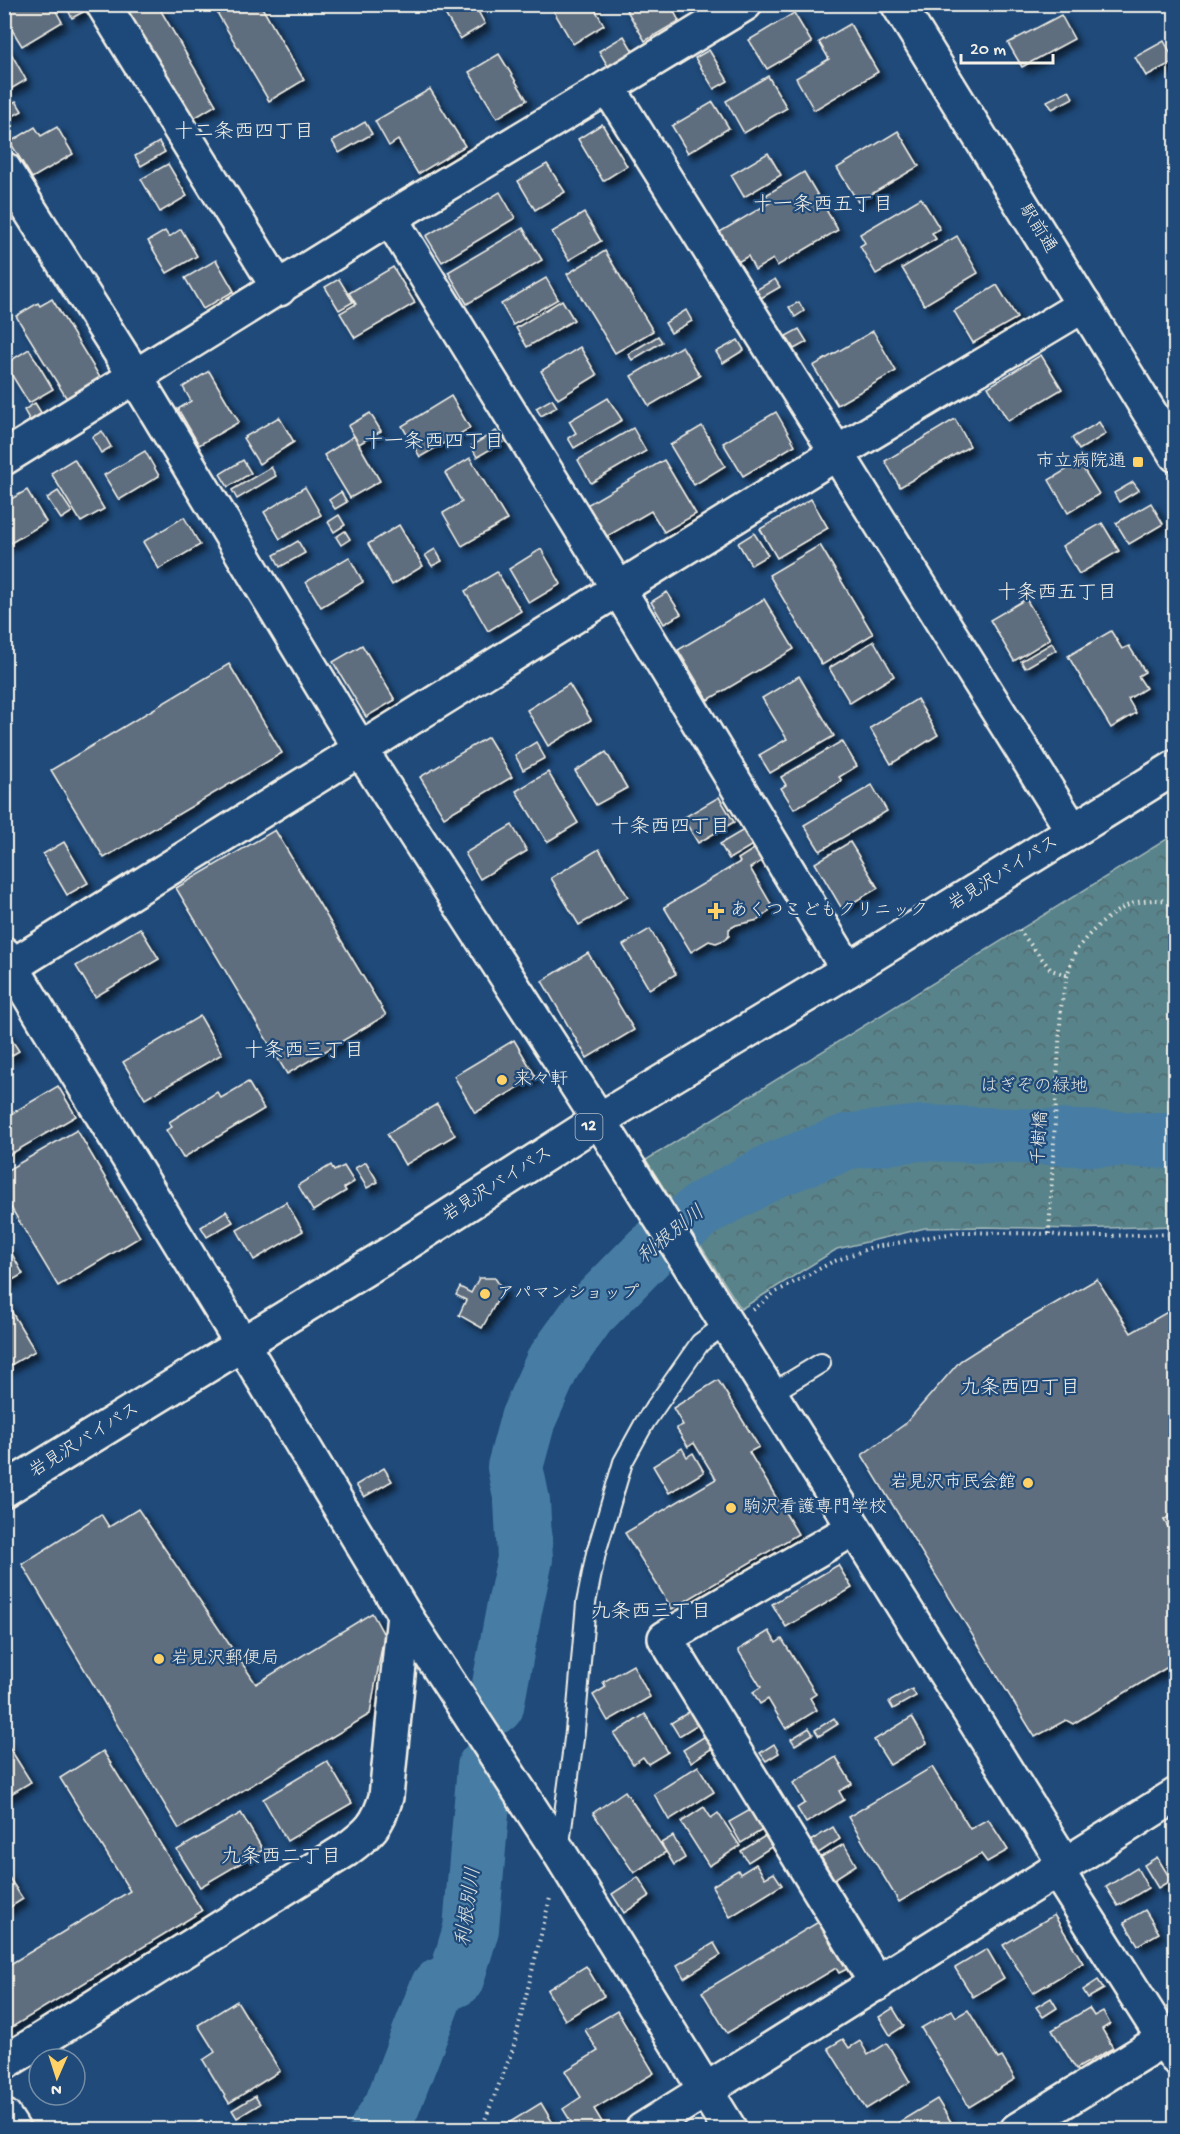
<svg xmlns="http://www.w3.org/2000/svg" width="1180" height="2134" font-family="'Gochi Hand','Klee One',sans-serif">
<defs>
<pattern id="forest-crowns" width="20" height="18" patternUnits="userSpaceOnUse" patternTransform="scale(1.5)"><rect width="20" height="18" fill="#58838a"/><path d="M2 6a3 3 0 1 1 6 0M12 15a3 3 0 1 1 6 0" fill="none" stroke="#526b6f"/></pattern>
<filter id="shadow"><feDropShadow dx="5.5" dy="5.5" stdDeviation="3" flood-color="#0009"/></filter>
</defs>
<rect width="100%" height="100%" fill="#1f4a7a"/>
<filter id="ink" filterUnits="userSpaceOnUse"><feTurbulence type="fractalNoise" baseFrequency=".0167" numOctaves="2"/><feDisplacementMap in="SourceGraphic" scale="12" xChannelSelector="R" yChannelSelector="G"/><feConvolveMatrix kernelMatrix="1 2 1 2 8 2 1 2 1" color-interpolation-filters="sRGB"/></filter>
<g filter="url(#ink)">
<path fill="url(#forest-crowns)" stroke="#a6bab9" stroke-width="1.5" d="M1175,834V1226L1073,1229L984,1227L925,1228L837,1249L741,1309L646,1160Z"/>
<g fill="none" stroke-linecap="round" stroke-linejoin="round">
<g stroke="#477da4" stroke-width="56">
<path d="M496,1706L514,1610L525,1559L522,1501L515,1467L528,1419L553,1363L589,1313L651,1250L706,1207L772,1171L850,1141L921,1133L1176,1141"/>
<path d="M377,2130L392,2106L438,1987L456,1979L471,1929L485,1767"/>
</g>
</g>
<g fill="#5f6e7f" stroke="#f4f1e8" stroke-width="1.5" filter="url(#shadow)">
<path d="M4,4H52L62,22L22,46L4,17Z"/>
<path d="M65,4H81L85,11L72,18Z"/>
<path d="M122,4H157L216,105L191,120Z"/>
<path d="M212,4H260L304,80L269,101Z"/>
<path d="M439,4H474L485,24L460,39Z"/>
<path d="M592,4L604,25L573,44L550,5Z"/>
<path d="M623,4H670L679,21L645,41Z"/>
<path d="M794,13L812,43L767,69L749,40Z"/>
<path d="M1061,15L1074,39L1022,67L1008,43Z"/>
<path d="M850,24L878,72L814,110L796,78L829,59L819,42Z"/>
<path d="M624,36L634,53L609,68L599,51Z"/>
<path d="M1164,41L1175,61L1146,76L1135,57Z"/>
<path d="M7,46L26,80L4,93V47Z"/>
<path d="M709,50L728,81L714,89L695,58Z"/>
<path d="M499,54L527,100L497,118L469,72Z"/>
<path d="M768,76L787,108L744,133L726,101Z"/>
<path d="M430,89L465,146L418,174L398,140L389,146L375,121Z"/>
<path d="M1069,90L1073,98L1052,109L1047,101Z"/>
<path d="M16,101L22,111L4,121V108Z"/>
<path d="M713,102L729,128L688,153L672,126Z"/>
<path d="M365,122L372,134L339,153L332,141Z"/>
<path d="M602,124L627,166L603,181L578,139Z"/>
<path d="M35,127L41,136L57,127L73,154L32,178L10,142Z"/>
<path d="M898,131L919,166L858,202L837,168Z"/>
<path d="M159,142L165,152L141,166L135,156Z"/>
<path d="M768,153L781,175L744,197L731,175Z"/>
<path d="M168,164L187,196L160,212L141,179Z"/>
<path d="M547,164L565,192L535,210L518,181Z"/>
<path d="M804,172L838,230L777,266L773,259L755,270L748,256L736,263L718,233L771,202L766,195Z"/>
<path d="M500,192L515,218L442,262L426,236Z"/>
<path d="M921,198L940,229L932,233L936,239L876,274L860,246L865,243L860,234Z"/>
<path d="M584,213L601,241L569,260L552,232Z"/>
<path d="M523,228L542,260L467,304L448,272Z"/>
<path d="M181,229L197,256L167,273L148,241L165,231L169,237Z"/>
<path d="M957,236L978,273L924,305L902,268Z"/>
<path d="M605,251L653,331L615,353L567,274Z"/>
<path d="M216,260L234,291L203,309L185,278Z"/>
<path d="M393,267L415,303L355,338L340,313L356,304L349,293Z"/>
<path d="M546,278L558,299L513,325L501,304Z"/>
<path d="M339,279L353,302L339,310L325,287Z"/>
<path d="M775,279L780,287L761,298L756,290Z"/>
<path d="M997,285L1017,318L973,343L954,311Z"/>
<path d="M52,299L101,379L67,399L16,316L38,303L40,306Z"/>
<path d="M562,300L574,320L527,347L516,328Z"/>
<path d="M799,302L804,311L795,317L789,307Z"/>
<path d="M686,310L692,321L671,333L665,323Z"/>
<path d="M799,329L807,342L794,349L786,336Z"/>
<path d="M873,331L896,371L837,405L813,366Z"/>
<path d="M658,336L662,342L632,360L628,354Z"/>
<path d="M738,340L744,350L723,363L716,352Z"/>
<path d="M682,346L700,376L649,406L631,376Z"/>
<path d="M580,347L597,375L558,399L541,371Z"/>
<path d="M29,349L53,389L29,403L5,364Z"/>
<path d="M1041,355L1062,389L1008,421L988,387Z"/>
<path d="M209,371L239,422L199,445L178,409L191,401L183,387Z"/>
<path d="M451,396L470,428L420,457L402,426Z"/>
<path d="M608,398L622,420L574,448L568,438L576,433L569,421Z"/>
<path d="M552,399L557,407L541,416L536,408Z"/>
<path d="M35,403L45,419L33,426L24,410Z"/>
<path d="M776,412L795,445L743,476L723,443Z"/>
<path d="M370,413L381,431L359,444L348,426Z"/>
<path d="M279,417L294,442L259,464L243,438Z"/>
<path d="M955,419L970,446L900,487L885,461Z"/>
<path d="M1099,422L1106,434L1079,450L1072,438Z"/>
<path d="M702,426L725,466L694,485L670,445Z"/>
<path d="M633,428L646,451L591,483L578,460Z"/>
<path d="M102,431L111,447L101,453L92,437Z"/>
<path d="M496,431L503,442L477,457L471,446Z"/>
<path d="M354,436L380,481L350,498L324,455Z"/>
<path d="M145,451L159,476L119,500L104,475Z"/>
<path d="M470,458L507,520L462,546L443,513L462,502L445,473Z"/>
<path d="M74,459L104,509L81,522L51,473Z"/>
<path d="M243,460L251,473L228,487L220,474Z"/>
<path d="M664,460L696,514L664,532L651,511L604,538L585,506Z"/>
<path d="M1079,462L1099,494L1068,513L1049,480Z"/>
<path d="M271,467L276,476L237,499L232,490Z"/>
<path d="M1133,482L1139,490L1119,502L1114,493Z"/>
<path d="M305,487L321,515L280,539L264,512Z"/>
<path d="M27,490L46,522L4,547V503Z"/>
<path d="M58,491L72,512L61,519L47,498Z"/>
<path d="M341,492L347,502L335,509L329,500Z"/>
<path d="M811,499L828,528L777,558L760,529Z"/>
<path d="M1151,503L1163,524L1129,544L1116,523Z"/>
<path d="M339,515L345,525L334,532L328,522Z"/>
<path d="M184,517L200,545L159,569L143,542Z"/>
<path d="M1102,523L1119,551L1079,574L1062,546Z"/>
<path d="M399,525L423,566L392,585L368,544Z"/>
<path d="M345,531L350,539L341,545L336,537Z"/>
<path d="M754,533L768,555L751,565L738,543Z"/>
<path d="M298,541L305,553L280,567L274,555Z"/>
<path d="M820,545L873,634L822,665L769,575Z"/>
<path d="M435,549L442,561L432,566L425,555Z"/>
<path d="M541,549L561,584L529,603L509,569Z"/>
<path d="M349,557L363,582L321,607L306,582Z"/>
<path d="M497,572L521,611L488,631L465,591Z"/>
<path d="M667,592L681,614L664,624L651,602Z"/>
<path d="M764,599L794,649L708,700L678,650Z"/>
<path d="M1026,599L1050,639L1014,661L990,620Z"/>
<path d="M1111,631L1122,649L1129,646L1145,672L1138,676L1146,688L1128,699L1136,713L1111,728L1068,656Z"/>
<path d="M874,641L894,676L850,703L829,668Z"/>
<path d="M1052,643L1056,650L1025,668L1021,661Z"/>
<path d="M362,645L395,700L366,717L333,662Z"/>
<path d="M229,664L282,753L104,858L51,770Z"/>
<path d="M799,676L834,736L770,773L759,755L787,739L762,698Z"/>
<path d="M569,684L591,720L548,746L527,710Z"/>
<path d="M917,699L938,735L891,764L870,728Z"/>
<path d="M488,737L512,777L444,817L420,777Z"/>
<path d="M842,741L857,766L839,777L842,781L794,809L781,788L786,785L781,777Z"/>
<path d="M536,742L545,758L523,770L515,755Z"/>
<path d="M606,752L627,788L596,805L575,771Z"/>
<path d="M548,772L578,823L547,842L516,791Z"/>
<path d="M872,785L887,811L820,851L804,825Z"/>
<path d="M719,797L734,822L698,843L683,818Z"/>
<path d="M512,825L527,851L480,879L465,853Z"/>
<path d="M747,828L756,843L729,859L720,844Z"/>
<path d="M275,830L386,1015L287,1074L176,888Z"/>
<path d="M64,842L88,883L67,895L43,854Z"/>
<path d="M850,842L878,888L842,909L815,863Z"/>
<path d="M760,845L768,857L750,868L771,904L769,911L758,920L736,925L729,929V936L724,940L716,943L709,941L691,952L664,907L740,862L738,859Z"/>
<path d="M599,849L628,897L579,925L551,878Z"/>
<path d="M140,928L159,959L95,997L76,966Z"/>
<path d="M650,929L676,974L649,989L623,945Z"/>
<path d="M588,953L634,1030L587,1058L542,981Z"/>
<path d="M200,1016L222,1054L145,1099L123,1062Z"/>
<path d="M4,1028L19,1051L4,1060Z"/>
<path d="M514,1040L536,1077L475,1113L454,1076Z"/>
<path d="M248,1082L264,1109L183,1158L166,1130L172,1127L169,1122L217,1092L221,1098Z"/>
<path d="M58,1086L76,1116L4,1158V1118Z"/>
<path d="M437,1104L455,1135L405,1165L387,1134Z"/>
<path d="M77,1130L140,1237L58,1286L4,1196V1172Z"/>
<path d="M366,1162L378,1182L367,1188L355,1168Z"/>
<path d="M331,1165L334,1171L344,1166L354,1182L344,1188L346,1191L313,1211L298,1185Z"/>
<path d="M286,1202L303,1231L254,1260L237,1230Z"/>
<path d="M226,1211L233,1222L207,1237L201,1227Z"/>
<path d="M7,1245L23,1274L4,1285V1246Z"/>
<path d="M479,1278H495L503,1290L482,1328L459,1315L466,1300L456,1295L460,1287L471,1293Z"/>
<path d="M1097,1279L1131,1333L1176,1307V1512L1164,1520L1176,1540V1662L1073,1724L1066,1720L1035,1737L862,1455L905,1424L960,1361L1004,1333Z"/>
<path d="M4,1299L35,1351L4,1369Z"/>
<path d="M718,1380L759,1447L749,1452L798,1534L672,1609L625,1533L716,1479L694,1443L688,1447L676,1428L683,1425L673,1408Z"/>
<path d="M682,1448L687,1457L693,1453L704,1472L669,1493L653,1466Z"/>
<path d="M384,1468L392,1481L364,1497L356,1485Z"/>
<path d="M138,1509L256,1684L372,1613L384,1635L370,1714L179,1829L22,1564L101,1514L109,1527Z"/>
<path d="M1176,1512V1540L1164,1520Z"/>
<path d="M838,1565L852,1588L786,1627L772,1604Z"/>
<path d="M769,1631L776,1643L782,1639L816,1694L810,1698L817,1710L786,1729L768,1699L760,1704L753,1692L761,1687L738,1650Z"/>
<path d="M633,1665L650,1697L608,1721L593,1695L606,1687L603,1682Z"/>
<path d="M912,1689L916,1696L893,1709L889,1702Z"/>
<path d="M692,1710L700,1723L679,1736L671,1723Z"/>
<path d="M645,1714L668,1752L648,1764L643,1757L633,1764L614,1734Z"/>
<path d="M912,1717L927,1743L890,1765L874,1740Z"/>
<path d="M834,1718L838,1724L819,1736L815,1730Z"/>
<path d="M809,1728L813,1734L795,1745L791,1739Z"/>
<path d="M710,1733L717,1745L691,1762L683,1750Z"/>
<path d="M4,1739L31,1782L4,1798Z"/>
<path d="M774,1744L779,1753L766,1761L760,1753Z"/>
<path d="M103,1751L202,1911L4,2032V1968L130,1891L60,1778Z"/>
<path d="M836,1757L852,1784L839,1791L844,1800L806,1823L797,1808L805,1803L793,1783Z"/>
<path d="M327,1761L352,1803L287,1841L263,1799Z"/>
<path d="M698,1766L714,1792L669,1820L654,1794Z"/>
<path d="M932,1767L970,1829L988,1819L1008,1850L987,1862L981,1854L899,1902L848,1817Z"/>
<path d="M625,1791L666,1852L634,1873L593,1813Z"/>
<path d="M704,1807L711,1818L718,1813L740,1846L709,1866L681,1822Z"/>
<path d="M752,1809L764,1829L741,1843L729,1822Z"/>
<path d="M241,1813L263,1850L200,1887L177,1850Z"/>
<path d="M833,1827L840,1839L817,1854L810,1841Z"/>
<path d="M770,1833L776,1844L748,1862L741,1851Z"/>
<path d="M673,1836L685,1858L674,1865L661,1843Z"/>
<path d="M844,1844L856,1865L834,1879L821,1857Z"/>
<path d="M1157,1857L1171,1880L1158,1888L1144,1865Z"/>
<path d="M756,1864L765,1878L774,1873L782,1885L730,1917L712,1886L738,1870L740,1874Z"/>
<path d="M1137,1868L1148,1888L1118,1906L1106,1887Z"/>
<path d="M4,1870L23,1899L4,1911Z"/>
<path d="M638,1877L650,1896L624,1913L612,1894Z"/>
<path d="M1145,1910L1159,1933L1138,1945L1124,1922Z"/>
<path d="M1054,1915L1083,1963L1033,1993L1003,1945Z"/>
<path d="M820,1921L849,1968L839,1973L836,1968L727,2033L702,1992Z"/>
<path d="M714,1943L721,1955L684,1978L677,1965Z"/>
<path d="M987,1949L1004,1978L973,1997L955,1968Z"/>
<path d="M586,1966L604,1996L565,2020L547,1990Z"/>
<path d="M1098,1980L1104,1989L1088,1998L1083,1990Z"/>
<path d="M1051,1998L1057,2008L1043,2017L1036,2007Z"/>
<path d="M237,2001L280,2071L229,2103L203,2060L215,2052L198,2025Z"/>
<path d="M893,2008L904,2026L890,2035L879,2017Z"/>
<path d="M1089,2008L1094,2016L1103,2011L1110,2024L1102,2029L1113,2048L1076,2069L1052,2030Z"/>
<path d="M952,2010L956,2017L968,2010L998,2059L1002,2057L1015,2079L969,2107L921,2028Z"/>
<path d="M617,2011L654,2073L594,2109L602,2122L590,2130H576L563,2109L581,2097L565,2071L598,2051L585,2030Z"/>
<path d="M843,2039L849,2048L860,2041L868,2055L887,2043L910,2082L866,2109L828,2048Z"/>
<path d="M255,2096L260,2104L237,2118L232,2110Z"/>
<path d="M937,2099L956,2130H886Z"/>
<path d="M541,2103L557,2130H497Z"/>
<path d="M202,2120L208,2130H187Z"/>
</g>
<g fill="none" stroke-linecap="round" stroke-linejoin="round">
<g stroke="#f4f1e8" stroke-width="22">
<g id="lane">
<path d="M770,1394L821,1363"/>
<path d="M559,1851L575,1731L586,1603L596,1553L623,1462L645,1422L700,1343L726,1324"/>
</g>
</g>
<g stroke="#f4f1e8" stroke-width="38">
<g id="street">
<path d="M103,4L279,289"/>
<path d="M745,4L608,87L1073,831"/>
<path d="M4,169L135,376L360,749L599,1120"/>
<path d="M390,218L619,590L848,970"/>
<path d="M4,458L390,218L608,87"/>
<path d="M4,954L242,1344"/>
<path d="M4,971L837,453L1084,305"/>
<path d="M853,1529L665,1638L877,1984"/>
<path d="M4,2063L346,1850C369,1833 378,1825 386,1797L404,1614"/>
<path d="M4,2116L13,2130"/>
<path d="M1017,2130L1164,2039"/>
</g>
</g>
<g stroke="#f4f1e8" stroke-width="38">
<g id="secondary">
<path d="M898,4L1176,455"/>
<path d="M599,1120L1064,1863"/>
<path d="M242,1344L404,1614L559,1852L730,2130"/>
<path d="M1056,1869L1176,2058"/>
<path d="M642,2130L1176,1795"/>
</g>
</g>
<g stroke="#f4f1e8" stroke-width="38">
<path id="highway" d="M4,1490L396,1250L599,1120L848,970L1176,767"/>
</g>
<g stroke="#f4f1e8" stroke-width="4" stroke-dasharray="1.5 4.5" stroke-linecap="butt">
<path d="M1019,930L1051,970L1067,975"/>
<path d="M1049,1234L1061,1007C1064,990 1067,973 1073,957C1081,938 1114,909 1134,903C1149,899 1161,900 1176,901"/>
<path d="M753,1310L774,1293L832,1262L870,1248L919,1239L960,1232L1049,1234L1070,1237L1176,1234"/>
<path d="M481,2130L513,2049L550,1898"/>
</g>
<use href="#lane" stroke="#1f4a7a" stroke-width="18"/>
<use href="#street" stroke="#1f4a7a" stroke-width="33"/>
<use href="#secondary" stroke="#1f4a7a" stroke-width="33"/>
<use href="#highway" stroke="#1f4a7a" stroke-width="33"/>
</g>
</g>
<g fill="#ffd166" stroke="#1f4a7a" stroke-width="2">
<rect x="1132" y="456" width="12" height="12" rx="3"/>
<path d="M713 902h6v6h6v6h-6v6h-6v-6h-6v-6h6z"/>
<circle cx="502" cy="1080" r="6"/>
<circle cx="485" cy="1294" r="6"/>
<circle cx="1028" cy="1483" r="6"/>
<circle cx="731" cy="1508" r="6"/>
<circle cx="159" cy="1659" r="6"/>
</g>
<g text-anchor="middle" dominant-baseline="central" stroke-width="4.5" stroke-linejoin="round" paint-order="stroke">
<rect fill="#1f4a7a" stroke="#b4bfc7" stroke-width="1.5" x="575.5" y="1114" width="27" height="26" rx="4.5"/>
<g font-size="16" font-weight="bold" fill="#f4f1e8">
<text x="589" y="1127">12</text>
</g>
<g font-size="18" fill="#f4f1e8" stroke="#1f4a7a">
<text transform="translate(1037 229) rotate(58)">駅前通</text>
<text transform="translate(1004 874) rotate(-32)">岩見沢バイパス</text>
<text transform="translate(1041 1138) rotate(-87)">千樹橋</text>
<text transform="translate(498 1185) rotate(-32)">岩見沢バイパス</text>
<text transform="translate(85 1441) rotate(-32)">岩見沢バイパス</text>
</g>
<g font-size="18" fill="#f4f1e8" stroke="#1f4a7a" text-anchor="start">
<text x="1126" y="462" text-anchor="end">市立病院通</text>
<text x="730" y="911">あくつこどもクリニック</text>
<text x="514" y="1080">来々軒</text>
<text x="497" y="1294">アパマンショップ</text>
<text x="1016" y="1483" text-anchor="end">岩見沢市民会館</text>
<text x="743" y="1508">駒沢看護専門学校</text>
<text x="171" y="1659">岩見沢郵便局</text>
</g>
<g font-size="18" fill="#dde0da" stroke="#1f4a7a">
<text x="1034" y="1087">はぎぞの緑地</text>
</g>
<g font-size="20" fill="#f4f1e8" stroke="#1f4a7a">
<text x="244" y="133">十二条西四丁目</text>
<text x="823" y="206">十一条西五丁目</text>
<text x="434" y="443">十一条西四丁目</text>
<text x="1057" y="594">十条西五丁目</text>
<text x="670" y="828">十条西四丁目</text>
<text x="304" y="1052">十条西三丁目</text>
<text x="1020" y="1389">九条西四丁目</text>
<text x="651" y="1613">九条西三丁目</text>
<text x="281" y="1858">九条西二丁目</text>
</g>
<g font-size="20" font-style="italic" fill="#dae0de" stroke="#1f4a7a">
<text transform="translate(672 1236) rotate(-39)">利根別川</text>
<text transform="translate(470 1907) rotate(-82)">利根別川</text>
</g>
</g>
<rect width="1180" height="2134" fill="none" stroke="#1f4a7a" stroke-width="24"/>
<rect x="12" y="12" width="1156" height="2110" fill="none" stroke="#f4f1e8" stroke-width="2" filter="url(#ink)"/>
<g transform="translate(57 2077) rotate(183)"><circle r="28" fill="#1f4a7a" stroke="#748da6" stroke-width="1.5"/>
<path d="M0-4.5L10 22L0 15L-10 22Z" fill="#ffd166"/>
<text y="-9" font-size="16" font-weight="bold" text-anchor="middle" fill="#f4f1e8">N</text>
</g>
<path d="M961 54v9h92v-9" fill="none" stroke="#f4f1e8" stroke-width="3"/>
<text x="970" y="54" font-size="18" fill="#f4f1e8" stroke="#1f4a7a" stroke-width="4.5" paint-order="stroke">20 m</text>
</svg>
